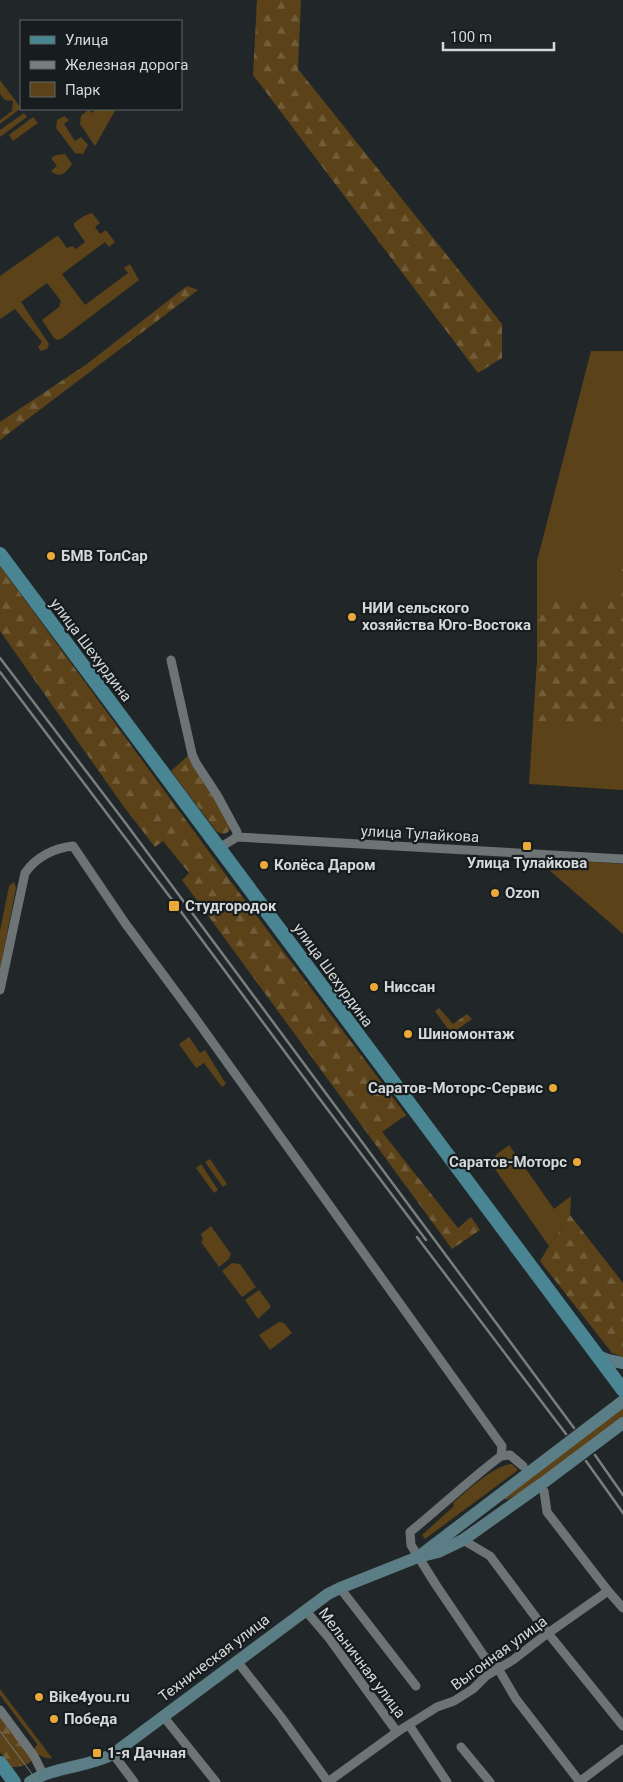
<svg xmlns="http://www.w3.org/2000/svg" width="623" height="1782" font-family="Roboto,sans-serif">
<defs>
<pattern id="forest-firs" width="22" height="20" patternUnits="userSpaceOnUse" patternTransform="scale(1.25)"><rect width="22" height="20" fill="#5b4219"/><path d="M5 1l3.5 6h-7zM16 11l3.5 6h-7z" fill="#725d3a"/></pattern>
</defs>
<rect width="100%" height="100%" fill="#212728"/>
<g fill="#5b4219">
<path d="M0,80L21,108L0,124V120L12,111L13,101L5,100L0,94Z"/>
<path d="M89,109L91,113L97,109H116L95,146L80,124L81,116Z"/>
<path d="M24,113L27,117L0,137V130Z"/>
<path d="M64,116L69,120L64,124L75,141L81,137L88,145L83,154L75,153L56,128L57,120Z"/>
<path d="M33,117L38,123L13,141L9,135Z"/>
<path d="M65,154L72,164C66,173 60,179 51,171L57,166L51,158L56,155Z"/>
<path d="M92,213L100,223L95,227L100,234L106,230L115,242L109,247L105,242L62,274L85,305L128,273L124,268L130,264L139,280L61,339L57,340L54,338L42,320L59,307L61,301L47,283L21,302L49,344L47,349L41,351L38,347L42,342L15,309L0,319V276L57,236L59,237L67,248L72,246L76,249L85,242L74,226V223L84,216Z"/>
<path d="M591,351H623V790L529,784L537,660V561Z"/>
<path d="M550,859L623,864V934L550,871Z"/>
<path d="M14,882L16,888L0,969V931L9,886Z"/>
<path d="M189,1037L200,1053L205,1050L226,1084L222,1087L204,1063L196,1068L179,1044Z"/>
<path d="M509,1145L554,1209L571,1196L570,1215L549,1246L490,1162L497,1154Z"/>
<path d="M210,1159L227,1184L223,1187L205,1162Z"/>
<path d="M201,1164L218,1190L214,1193L196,1168Z"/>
<path d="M211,1226L231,1254L229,1259L219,1267L201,1242L203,1240L201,1234Z"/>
<path d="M232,1263L240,1264L256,1287L242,1297L222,1271Z"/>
<path d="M259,1290L270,1305V1308L258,1319L245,1300Z"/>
<path d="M279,1322L284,1323L292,1333L270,1350L259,1335Z"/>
<path d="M623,1407V1417L524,1491L506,1500L504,1498Z"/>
<path d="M512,1464L518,1470L425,1539L422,1535L454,1506L453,1503C468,1490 493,1466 512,1464Z"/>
<path d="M0,1689L52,1758C44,1759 40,1756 34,1750L37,1744L0,1695Z"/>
</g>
<g fill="url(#forest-firs)">
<path d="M257,0H301L298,69L502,324V358L478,373L253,75Z"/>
<path d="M187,286L198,290L0,440V422L87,364Z"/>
<path d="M0,566L226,875L406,1115L382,1132L458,1228L471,1217L480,1230L452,1249L182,880L189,873L163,841L155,847L124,807L0,631Z"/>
<path d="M623,568V726L536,721L538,599H609Z"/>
<path d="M190,754L229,821L230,829C227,835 223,834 217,832L171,771Z"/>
<path d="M439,1008L453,1024L467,1014L472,1019L454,1032L448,1029L435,1011Z"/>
<path d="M570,1215L623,1283V1357L612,1353L540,1261L549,1246Z"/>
<path d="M0,1717L31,1757L32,1760C27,1766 18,1767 11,1767L0,1752Z"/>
</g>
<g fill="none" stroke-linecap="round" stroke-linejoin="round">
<g stroke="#6d7476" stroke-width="9">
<path d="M171,660L192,754L196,763L217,795L237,832V837"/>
<path d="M219,848L237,837L623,859"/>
<path d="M0,990L25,873C36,857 54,848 73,846L125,923L193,1015L502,1446L501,1456C469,1480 441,1507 410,1532L411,1545L436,1585L484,1656L496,1665L516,1699L580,1782"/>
<path d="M501,1456L510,1455L523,1466"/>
<path d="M544,1491L547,1512L608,1591L623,1608"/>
<path d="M463,1540L490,1556L543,1627L623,1726"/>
<path d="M340,1588L416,1686"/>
<path d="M305,1610L329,1638L397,1732"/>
<path d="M237,1661L281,1717L328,1782"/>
<path d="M0,1710L34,1756L43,1774"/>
<path d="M163,1716L216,1782"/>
<path d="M409,1725L447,1782"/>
<path d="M461,1747L490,1782"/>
<path d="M113,1754L134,1782"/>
<path d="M328,1782L397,1732L437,1707L454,1701L473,1689L486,1676L513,1660L544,1636L608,1591"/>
<path d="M579,1782L623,1749"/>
</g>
<g stroke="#5b7d85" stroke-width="12">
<path d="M596,1355L608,1360L623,1363"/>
<path d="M422,1554L623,1401"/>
<path d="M30,1782C55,1766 86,1768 113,1754L328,1594L340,1588L418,1557L438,1552L463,1540L543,1483L623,1423"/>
</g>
<g stroke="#4a8594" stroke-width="14">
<path d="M0,554L623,1390"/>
<path d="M0,1763L14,1782"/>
</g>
<path stroke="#797e7f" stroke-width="1" d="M0,1731L38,1782"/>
<g stroke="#797e7f" stroke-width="2.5">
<path d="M0,658L124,821L574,1428"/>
<path d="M0,672L176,905L319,1098L426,1240"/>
<path d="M417,1237L566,1434"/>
<path d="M595,1455L623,1495"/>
<path d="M586,1461L623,1513"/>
</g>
</g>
<g fill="#eba93a" stroke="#171d1f" stroke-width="2">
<circle cx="51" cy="556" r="5"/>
<circle cx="352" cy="617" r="5"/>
<rect x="522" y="841" width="10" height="10" rx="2.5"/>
<circle cx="264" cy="865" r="5"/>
<circle cx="495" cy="893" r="5"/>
<rect x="168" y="900" width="12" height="12" rx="2.5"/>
<circle cx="374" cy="987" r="5"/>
<circle cx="408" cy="1034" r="5"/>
<circle cx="553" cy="1088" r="5"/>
<circle cx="577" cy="1162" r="5"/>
<circle cx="39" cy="1697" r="5"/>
<circle cx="54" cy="1719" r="5"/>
<rect x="92" y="1748" width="10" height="10" rx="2.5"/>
</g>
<g text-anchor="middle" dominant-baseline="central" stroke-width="4.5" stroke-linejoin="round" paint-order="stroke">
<g font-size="15" font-weight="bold" fill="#d4d8d9" stroke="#171d1f" text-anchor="start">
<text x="61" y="556">БМВ ТолСар</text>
<text x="362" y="608">НИИ сельского<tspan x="362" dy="17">хозяйства Юго-Востока</tspan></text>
<text x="527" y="863" text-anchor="middle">Улица Тулайкова</text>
<text x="274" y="865">Колёса Даром</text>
<text x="505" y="893">Ozon</text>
<text x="185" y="906">Студгородок</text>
<text x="384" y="987">Ниссан</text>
<text x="418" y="1034">Шиномонтаж</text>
<text x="543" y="1088" text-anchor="end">Саратов-Моторс-Сервис</text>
<text x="567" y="1162" text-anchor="end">Саратов-Моторс</text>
<text x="49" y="1697">Bike4you.ru</text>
<text x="64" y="1719">Победа</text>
<text x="107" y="1753">1-я Дачная</text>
</g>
<g font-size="15" fill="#d4d8d9" stroke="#171d1f">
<text transform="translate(91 650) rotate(53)">улица Шехурдина</text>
<text transform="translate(420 834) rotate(3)">улица Тулайкова</text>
<text transform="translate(333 975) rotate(54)">улица Шехурдина</text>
<text transform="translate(499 1653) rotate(-36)">Выгонная улица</text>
<text transform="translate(214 1658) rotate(-37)">Техническая улица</text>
<text transform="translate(362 1663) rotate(53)">Мельничная улица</text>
</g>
</g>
<rect x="20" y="20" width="162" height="90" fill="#171d1f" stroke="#636869"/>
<rect x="30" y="36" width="25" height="8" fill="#4a8594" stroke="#636869"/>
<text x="65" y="45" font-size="15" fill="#d4d8d9">Улица</text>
<rect x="30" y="61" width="25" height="8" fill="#797e7f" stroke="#636869"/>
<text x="65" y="70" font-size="15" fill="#d4d8d9">Железная дорога</text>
<rect x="30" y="82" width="25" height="15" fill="#5b4219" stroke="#636869"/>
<text x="65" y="95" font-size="15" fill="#d4d8d9">Парк</text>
<path d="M443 42v8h111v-8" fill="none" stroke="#d4d8d9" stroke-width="2.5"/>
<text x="450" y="42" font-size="15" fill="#d4d8d9" stroke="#171d1f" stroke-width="4" paint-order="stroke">100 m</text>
</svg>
